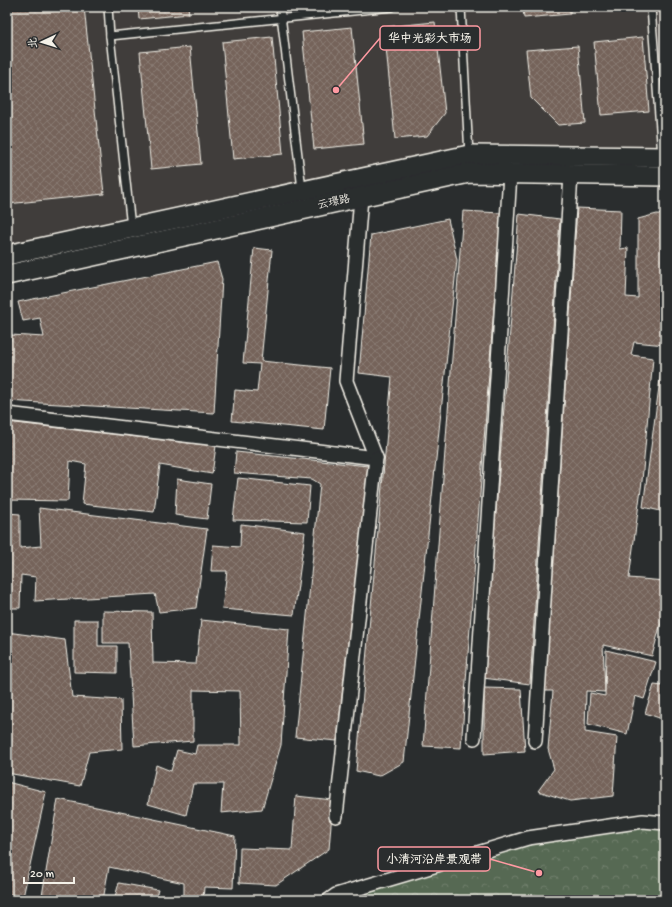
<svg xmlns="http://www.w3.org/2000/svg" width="672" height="907" font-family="'Gochi Hand','LXGW WenKai TC',sans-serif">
<defs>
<pattern id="park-crowns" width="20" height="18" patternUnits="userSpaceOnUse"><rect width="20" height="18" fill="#566953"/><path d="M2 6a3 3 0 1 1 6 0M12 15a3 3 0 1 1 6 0" fill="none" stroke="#6f7f6c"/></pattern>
<pattern id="building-cross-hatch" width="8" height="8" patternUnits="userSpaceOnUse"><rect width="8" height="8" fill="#74635a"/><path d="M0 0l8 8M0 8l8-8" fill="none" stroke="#887a72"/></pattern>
</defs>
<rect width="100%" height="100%" fill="#2a2d2e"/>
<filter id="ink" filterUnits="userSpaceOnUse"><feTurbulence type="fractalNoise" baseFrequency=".025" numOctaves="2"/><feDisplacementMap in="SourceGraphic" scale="8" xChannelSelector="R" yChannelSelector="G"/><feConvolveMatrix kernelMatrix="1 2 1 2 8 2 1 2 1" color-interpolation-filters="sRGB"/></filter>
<g filter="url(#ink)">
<path fill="#403d3b" d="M7,7H665V176L469,173L7,275Z"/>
<path fill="url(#park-crowns)" stroke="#a5ad9e" d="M665,823V900H328L528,838Z"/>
<g fill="url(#building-cross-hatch)" stroke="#f4f1e8">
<path d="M7,7H84L104,194L7,204Z"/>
<path d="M138,7H188L189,14L139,19Z"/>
<path d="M523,7H570V14L524,18Z"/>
<path d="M661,7H665V42Z"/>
<path d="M435,22L445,113L427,136L395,139L384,27Z"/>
<path d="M352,27L364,144L314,149L302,32Z"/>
<path d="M272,37L283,154L233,159L222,42Z"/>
<path d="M643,37L649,111L601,115L594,42Z"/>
<path d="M578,46L585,123L558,125L531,98L526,50Z"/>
<path d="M190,47L201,164L151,169L140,52Z"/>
<path d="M577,208L621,210L620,249L628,248L626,297L638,298V219L657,214L665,215V345L634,342L631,355L653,358L642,481L629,578L665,581V608L652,656L603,645L605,692L586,691L585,732L617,737L613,796L570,801L538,791L554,769L548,749L553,691H545Z"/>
<path d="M463,211L501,213L461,748L423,746Z"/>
<path d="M519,214L560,219L530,684L483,678Z"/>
<path d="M448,219L457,260L404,762L379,776L356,771L392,377L359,373L371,235Z"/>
<path d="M254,248L272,250L261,361L330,368L324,430L232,421L235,390L257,392L260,364L243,363Z"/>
<path d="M217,262L222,279L214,413L7,401V373L11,335L44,337L40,318L23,321L18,302Z"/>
<path d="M663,357L665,358V512L643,507Z"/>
<path d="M7,422L216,446L212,474L160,465L154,512L82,504L86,464L70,461L68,501L7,500Z"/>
<path d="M236,452L368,466L337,741L295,737L320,484L312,479L234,473Z"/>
<path d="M238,478L310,486L307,522L233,520Z"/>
<path d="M177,479L211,484L207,519L175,515Z"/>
<path d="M39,508L207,529L196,608L159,612L155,594L35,601L36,577L21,575L20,608H7V513L20,514V548L41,546Z"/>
<path d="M241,524L305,532L294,615L222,609L227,571H211L213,545L240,547Z"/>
<path d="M103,611L152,612L153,663L196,664L201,620L289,629L281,745L262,809L221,813L223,784H193L186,815L148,804L156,765L171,771L177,750L195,754L197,745H241L240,691L193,690V741L134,746L128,643H103Z"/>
<path d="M74,620H98V646H117V673L74,672Z"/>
<path d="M7,632L65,640L72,697L121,700L122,749L89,752L80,786L7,773Z"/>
<path d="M606,650L656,662L644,699L635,696L627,734L588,724L590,693L605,696Z"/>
<path d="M665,682V720L645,713L654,685L663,686Z"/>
<path d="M484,688L521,689L525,751L484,754Z"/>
<path d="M7,782L46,792L23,897L7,894Z"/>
<path d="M296,796L333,800L329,849L276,885L239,883L240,848L292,850Z"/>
<path d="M58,799L235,836L233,888L204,887L203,900H184V883L109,867L103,900H76L42,896Z"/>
<path d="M119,883L158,890L155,900H114Z"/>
</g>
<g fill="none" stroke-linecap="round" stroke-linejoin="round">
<g stroke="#f4f1e8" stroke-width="10">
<g id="lane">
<path d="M108,7L110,36L392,7"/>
<path d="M280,7L302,189"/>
<path d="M461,7L469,155"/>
<path d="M651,7L662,156"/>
<path d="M110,36L131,227"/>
</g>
</g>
<g stroke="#f4f1e8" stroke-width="16">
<g id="street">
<path d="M7,414L376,458L346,381L361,197"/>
<path d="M474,738L510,174"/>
<path d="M535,741L571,175"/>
<path d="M336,816L376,458"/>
<path d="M329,900L336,895L528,838L643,821L665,823"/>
</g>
</g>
<g stroke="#f4f1e8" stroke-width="22">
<g id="secondary">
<path d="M7,255L469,155L665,157"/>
<path d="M7,275L469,173L665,176"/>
</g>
</g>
<use href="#lane" stroke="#2a2d2e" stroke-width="7"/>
<use href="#street" stroke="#2a2d2e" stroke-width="13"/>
<use href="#secondary" stroke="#2a2d2e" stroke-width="19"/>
</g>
</g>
<g text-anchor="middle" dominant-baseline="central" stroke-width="3" stroke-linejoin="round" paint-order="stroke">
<g font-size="11" fill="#f4f1e8" stroke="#2a2d2e">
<text transform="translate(334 203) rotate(-12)">云璟路</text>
</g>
</g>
<path fill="none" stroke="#ff9aa2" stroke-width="1.5" d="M336 90L380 38M539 873L490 859"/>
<g fill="#ff9aa2" stroke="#2a2d2e" stroke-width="1.5">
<circle cx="336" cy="90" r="4"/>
<circle cx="539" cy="873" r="4"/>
</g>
<g fill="#2a2d2e" stroke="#ff9aa2" stroke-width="1.5">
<rect x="380" y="26" width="100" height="24" rx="4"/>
<rect x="378" y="847" width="112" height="24" rx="4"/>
</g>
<g font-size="12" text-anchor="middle" font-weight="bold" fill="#f4f1e8">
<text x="430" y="42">华中光彩大市场</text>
<text x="434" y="863">小清河沿岸景观带</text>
</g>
<rect width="672" height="907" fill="none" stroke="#2a2d2e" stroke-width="24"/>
<rect x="12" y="12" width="648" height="883" fill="none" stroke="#f4f1e8" stroke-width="1.5" filter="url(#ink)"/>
<g transform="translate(42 42) rotate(266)" stroke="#2a2d2e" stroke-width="3" paint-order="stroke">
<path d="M0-3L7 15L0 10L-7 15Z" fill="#f4f1e8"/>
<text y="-6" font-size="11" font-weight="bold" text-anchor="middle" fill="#f4f1e8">北</text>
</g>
<path d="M24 877v6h50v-6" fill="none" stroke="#f4f1e8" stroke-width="2"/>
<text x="30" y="877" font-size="12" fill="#f4f1e8" stroke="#2a2d2e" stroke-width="3" paint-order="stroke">20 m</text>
</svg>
